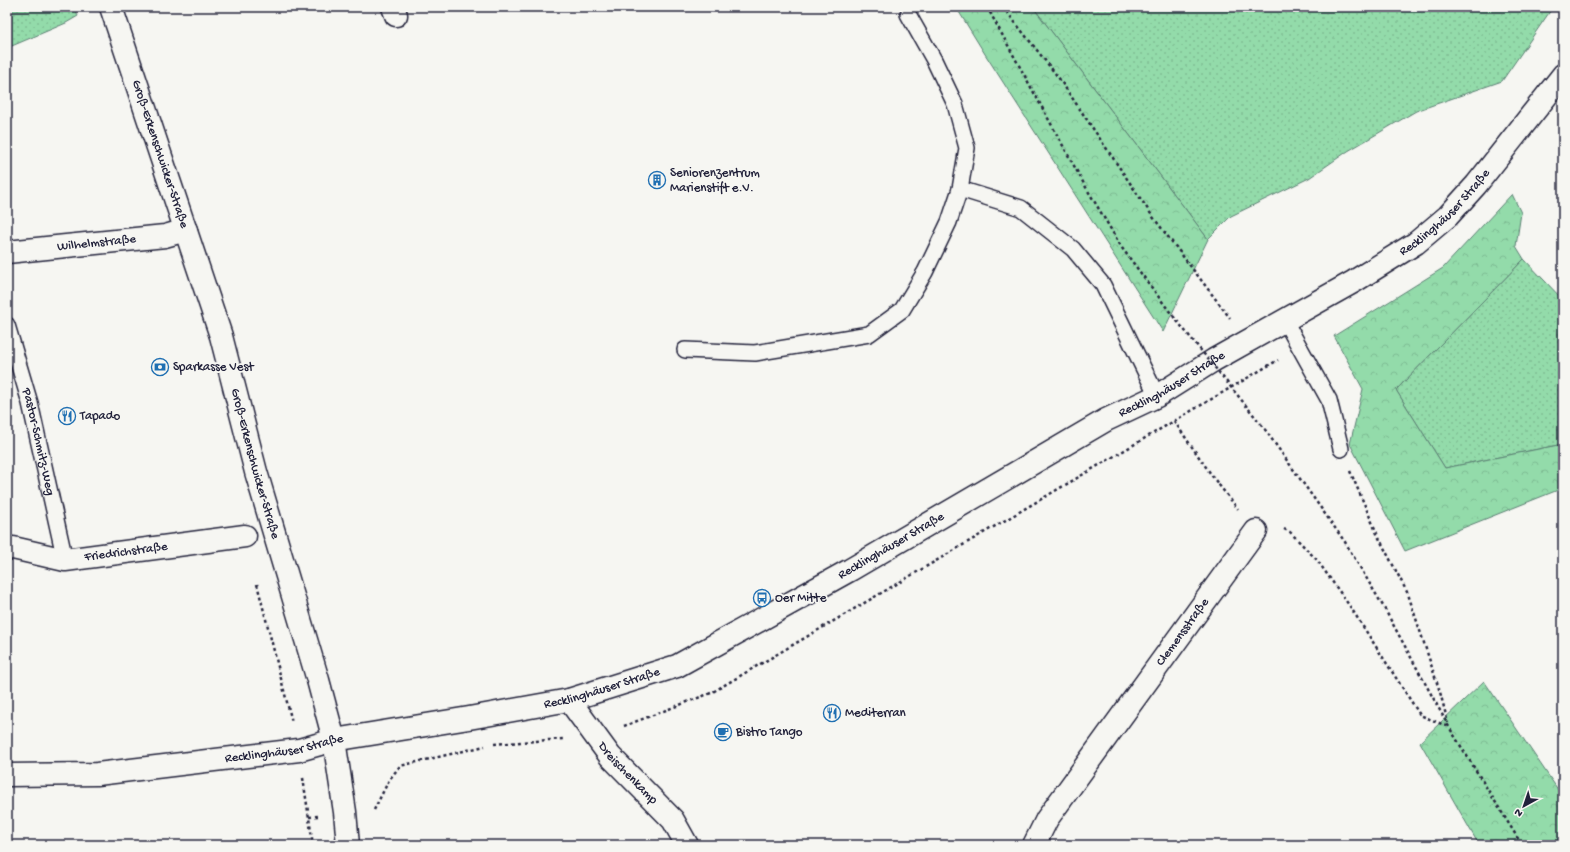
<svg xmlns="http://www.w3.org/2000/svg" width="1570" height="852" font-family="'Gochi Hand',sans-serif">
<defs>
<pattern id="grass-dots" width="8" height="8" patternUnits="userSpaceOnUse"><rect width="8" height="8" fill="#93dbaa"/><path d="M2 2h.1M6 6h.1" fill="none" stroke="#7ebc93" stroke-width="1.8" stroke-linecap="round"/></pattern>
<pattern id="forest-crowns" width="20" height="18" patternUnits="userSpaceOnUse"><rect width="20" height="18" fill="#93dbaa"/><path d="M2 6a3 3 0 1 1 6 0M12 15a3 3 0 1 1 6 0" fill="none" stroke="#7ebc93"/></pattern>
</defs>
<rect width="100%" height="100%" fill="#f6f6f2"/>
<filter id="ink" filterUnits="userSpaceOnUse"><feTurbulence type="fractalNoise" baseFrequency=".025" numOctaves="2"/><feDisplacementMap in="SourceGraphic" scale="8" xChannelSelector="R" yChannelSelector="G"/><feConvolveMatrix kernelMatrix="1 2 1 2 8 2 1 2 1" color-interpolation-filters="sRGB"/></filter>
<g filter="url(#ink)">
<g fill="url(#grass-dots)" stroke="#5a7e72">
<path d="M7,7H75L78,16L66,23L7,48Z"/>
<path d="M1033,7H1553L1502,81L1416,111L1348,151L1309,178L1231,216L1208,239Z"/>
<path d="M1524,259L1563,300V444L1445,468L1396,390Z"/>
</g>
<g fill="url(#forest-crowns)" stroke="#5a7e72">
<path d="M956,7H1033L1208,239L1163,332L985,54Z"/>
<path d="M1512,194L1521,213L1516,246L1524,259L1396,390L1445,468L1563,444V488L1405,551L1350,444L1363,389L1334,336L1443,268Z"/>
<path d="M1484,681L1563,797V845H1479L1420,742Z"/>
</g>
<g fill="none" stroke-linecap="round" stroke-linejoin="round">
<g stroke="#22223b" stroke-width="18">
<g id="service">
<path d="M960,189L1021,208L1073,249L1103,285L1157,396"/>
<path d="M1285,321L1329,400L1341,449"/>
<path id="s1" d="M7,325L30,403L65,560"/>
<path d="M685,350L755,353L869,334L902,310L925,272L949,222L960,189L967,148L955,104L934,60L908,14"/>
</g>
</g>
<g stroke="#22223b" stroke-width="25">
<g id="minor">
<path d="M393,7L396,15"/>
<path id="s2" d="M7,252L165,236L186,230"/>
<path id="s3" d="M7,549L13,548L65,560L245,536"/>
<path id="s4" d="M569,700L610,756L673,820L687,845"/>
<path id="s5" d="M1034,845L1047,819L1256,531"/>
</g>
</g>
<g stroke="#22223b" stroke-width="25">
<g id="tertiary">
<path id="s6" d="M7,775L97,774L299,750L334,740L469,718L569,700L677,666L850,570L1106,420L1157,396L1214,360L1353,282L1416,243L1448,216L1476,185L1563,75"/>
</g>
</g>
<g stroke="#22223b" stroke-width="25">
<g id="secondary">
<path id="s7" d="M111,7L221,336L256,472L318,680L334,740L345,812L348,845"/>
</g>
</g>
<g stroke="#22223b" stroke-width="2.5" stroke-dasharray="3 3" stroke-linecap="butt">
<path d="M987,7L1084,184L1122,248L1173,316"/>
<path d="M1003,7L1058,77L1153,217L1230,318"/>
<path d="M1174,421L1215,480L1238,509"/>
<path d="M1261,424L1345,542L1383,606L1449,727L1522,845"/>
<path d="M1350,471L1378,536L1408,594L1440,692L1448,723"/>
<path d="M1284,529L1290,532L1317,560L1351,608L1420,715L1449,727"/>
<path d="M257,584L292,722"/>
<path d="M624,726L711,693L1278,360"/>
<path d="M494,744L563,739"/>
<path d="M303,778L313,845"/>
<path d="M374,810L389,780L400,766L485,746"/>
<path d="M309,817L318,816"/>
</g>
<use href="#service" stroke="#f6f6f2" stroke-width="15"/>
<use href="#minor" stroke="#f6f6f2" stroke-width="22"/>
<use href="#tertiary" stroke="#f6f6f2" stroke-width="22"/>
<use href="#secondary" stroke="#f6f6f2" stroke-width="22"/>
<path stroke="#22223b" stroke-width="2.5" stroke-dasharray="3 3" stroke-linecap="butt" d="M1173,316L1261,424"/>
</g>
</g>
<defs>
<g id="building-ring" transform="scale(0.9)"><circle r="9.5" fill="#f6f6f2" stroke="#1f6fb2" stroke-width="1.5"/><path d="M-4-6H4V6H1V3H-1V6H-4ZM-2.5-4.3h1.7v1.8h-1.7ZM.8-4.3h1.7v1.8H.8ZM-2.5-1h1.7V.8h-1.7ZM.8-1h1.7V.8H.8Z" fill="#1f6fb2"/></g>
<g id="bank-ring" transform="scale(0.9)"><circle r="9.5" fill="#f6f6f2" stroke="#1f6fb2" stroke-width="1.5"/><path d="M-6-4H6V4H-6ZM0-2.3a2.3 2.3 0 1 0 0 4.6a2.3 2.3 0 1 0 0-4.6Z" fill="#1f6fb2"/></g>
<g id="restaurant-ring" transform="scale(0.9)"><circle r="9.5" fill="#f6f6f2" stroke="#1f6fb2" stroke-width="1.5"/><path d="M-5-6h1v4h1v-4h1v4h1v-4h1v5L-1.5 .5V6h-2V.5L-5-1ZM5-6V6H3V1.5H1.5Q1.5-4 5-6Z" fill="#1f6fb2"/></g>
<g id="bus-ring" transform="scale(0.9)"><circle r="9.5" fill="#f6f6f2" stroke="#1f6fb2" stroke-width="1.5"/><path d="M-5-6H5V4H4V6H2V4H-2V6H-4V4H-5ZM-3.5-4V0h7V-4ZM-3.5 1.2v1.5H-2V1.2ZM2 1.2v1.5H3.5V1.2Z" fill="#1f6fb2"/></g>
<g id="cafe-ring" transform="scale(0.9)"><circle r="9.5" fill="#f6f6f2" stroke="#1f6fb2" stroke-width="1.5"/><path d="M-5.5-4.5H6V0H3Q3 3.5 0 3.5H-2.5Q-5.5 3.5-5.5 0ZM3-3.2v2h1.7v-2ZM-6 4.5H4V6H-6Z" fill="#1f6fb2"/></g>
</defs>
<g fill-rule="evenodd">
<use href="#building-ring" x="657" y="180"/>
<use href="#bank-ring" x="160" y="367"/>
<use href="#restaurant-ring" x="67" y="416"/>
<use href="#bus-ring" x="762" y="598"/>
<use href="#restaurant-ring" x="832" y="713"/>
<use href="#cafe-ring" x="723" y="732"/>
</g>
<g text-anchor="middle" dominant-baseline="central" stroke-width="3.5" stroke-linejoin="round" paint-order="stroke">
<g font-size="13" fill="#22223b" stroke="#f6f6f2">
<text stroke="none"><textPath href="#s7" startOffset="155">Groß-Erkenschwicker-Straße</textPath></text>
<text stroke="none"><textPath href="#s6" startOffset="1575">Recklinghäuser Straße</textPath></text>
<text stroke="none"><textPath href="#s2" startOffset="90">Wilhelmstraße</textPath></text>
<text stroke="none"><textPath href="#s6" startOffset="1251">Recklinghäuser Straße</textPath></text>
<text stroke="none"><textPath href="#s1" startOffset="121">Pastor-Schmitz-Weg</textPath></text>
<text stroke="none"><textPath href="#s7" startOffset="479">Groß-Erkenschwicker-Straße</textPath></text>
<text stroke="none"><textPath href="#s6" startOffset="927">Recklinghäuser Straße</textPath></text>
<text stroke="none"><textPath href="#s3" startOffset="121">Friedrichstraße</textPath></text>
<text stroke="none"><textPath href="#s5" startOffset="260">Clemensstraße</textPath></text>
<text stroke="none"><textPath href="#s6" startOffset="603">Recklinghäuser Straße</textPath></text>
<text stroke="none"><textPath href="#s6" startOffset="279">Recklinghäuser Straße</textPath></text>
<text stroke="none"><textPath href="#s4" startOffset="94">Dreischenkamp</textPath></text>
</g>
<g font-size="13" fill="#22223b" stroke="#f6f6f2" text-anchor="start">
<text x="670" y="173">Seniorenzentrum<tspan x="670" dy="15">Marienstift e.V.</tspan></text>
<text x="173" y="367">Sparkasse Vest</text>
<text x="80" y="416">Tapado</text>
<text x="775" y="598">Oer Mitte</text>
<text x="845" y="713">Mediterran</text>
<text x="736" y="732">Bistro Tango</text>
</g>
</g>
<rect width="1570" height="852" fill="none" stroke="#f6f6f2" stroke-width="24"/>
<rect x="12" y="12" width="1546" height="828" fill="none" stroke="#22223b" stroke-width="1.5" filter="url(#ink)"/>
<g transform="translate(1524 806) rotate(220)" stroke="#f6f6f2" stroke-width="3" paint-order="stroke">
<path d="M0-3L7 15L0 10L-7 15Z" fill="#22223b"/>
<text y="-6" font-size="11" font-weight="bold" text-anchor="middle" fill="#22223b">N</text>
</g>
</svg>
